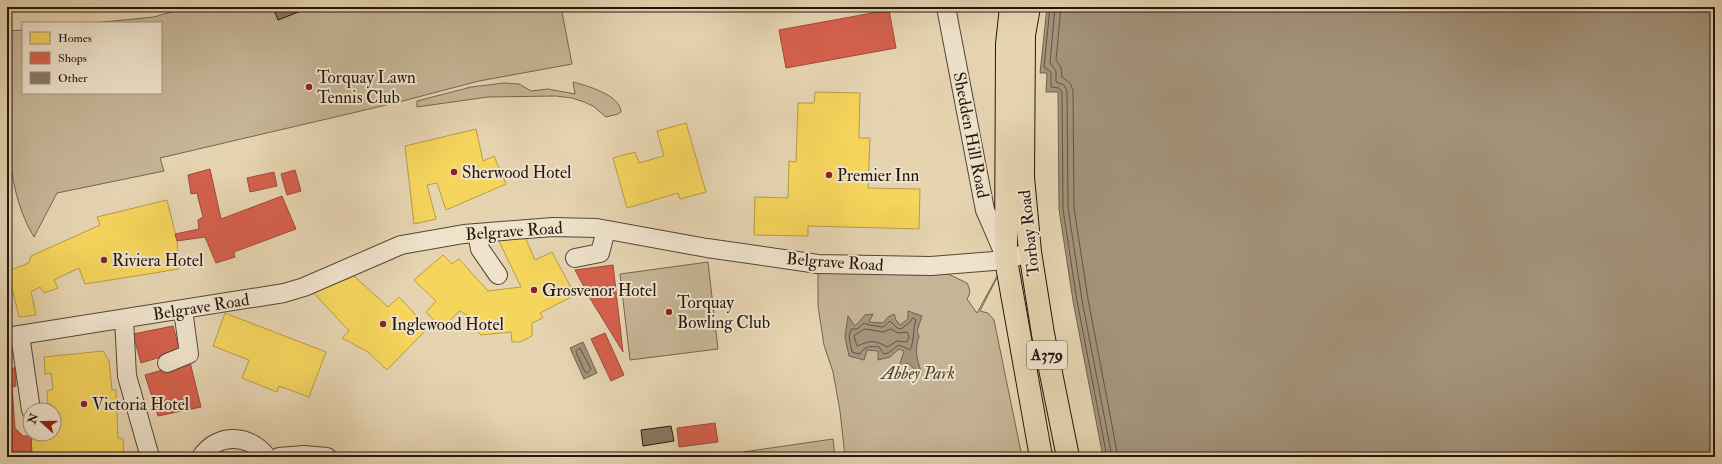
<svg xmlns="http://www.w3.org/2000/svg" width="1722" height="464" font-family="'IM FELL Double Pica',serif">
<rect width="100%" height="100%" fill="#e6d4b1"/>
<filter id="stains"><feTurbulence type="fractalNoise" baseFrequency=".005" numOctaves="4"/><feColorMatrix values="0 0 0 0 .2 0 0 0 0 .09 0 0 0 0 .02 0 0 0 .5 -.17"/></filter>
<radialGradient id="worn" r=".72"><stop offset=".6" stop-color="#630" stop-opacity="0"/><stop offset="1" stop-color="#630" stop-opacity=".3"/></radialGradient>
<g fill="#c5b495" stroke="#746552">
<path d="M188,7H561L572,64L479,81L395,103L160,158L164,171L57,193L34,237C0,182 7,94 7,31L23,30V93H161V23H93L154,17Z"/>
<path d="M573,82C585,85 621,95 621,112L618,114L606,117L593,106L584,102L572,98L556,96L488,97L417,107V101L471,87L504,83L519,84L531,91L548,89L575,94Z"/>
<path d="M1006,260L980,311L988,313L994,320L1022,457H845L840,411L833,372L824,345L818,306V264L931,266L967,283C970,289 971,293 967,299L977,313Z"/>
<path d="M708,262L718,349L630,360L620,274Z"/>
<path d="M833,439L835,457H744L743,452Z"/>
</g>
<g fill="#a3937a" stroke="#6f614f">
<path d="M1047,7H1715V457H1103L1073,301L1059,209L1058,92H1046L1047,73H1040Z"/>
<path d="M908,311L922,316L917,331L919,336C915,350 916,357 921,371H916L908,363L899,367L904,351L899,349L890,357L878,360V351L867,350L864,360L849,356L845,337L848,316L855,326L865,315L873,314L869,322L883,323L888,317L894,314L896,320L900,325L908,319Z"/>
<path d="M583,342L597,373L584,379L570,348Z"/>
</g>
<g fill="#f6d55c" stroke="#b69c45">
<path d="M815,92L860,93L859,138H870L868,188L920,189L919,229L808,226V236L754,235L755,197L788,198L789,161L796,162L798,103H814Z"/>
<path d="M686,123L706,192L680,199L678,193L627,208L613,158L635,152L639,163L664,156L657,131Z"/>
<path d="M476,129L483,161L494,156L506,184L446,210L437,183L427,185L436,219L414,224L405,146Z"/>
<path d="M167,200L177,241L179,269L85,284L79,268L54,280L58,288L44,293L40,287L31,292L36,315L19,317L8,271L29,263L31,256L100,225L97,217Z"/>
<path d="M525,237L535,260L552,252L575,295L540,313L543,318L532,323V336L520,342H512L511,332L481,335L467,321L470,317L460,311L441,328L426,312L436,301L414,280L443,255L452,264L459,259L488,291L521,287L498,239Z"/>
<path d="M354,276L388,307L399,297L428,328L387,370L368,352L342,338L349,331L313,292Z"/>
<path d="M225,313L326,352L309,397L279,386L277,392L242,378L249,360L213,346Z"/>
<path d="M103,351L109,361L112,390H116L118,438L123,439L124,457H32L31,434H54V410H51V404L48,405L47,391L53,389L51,373L45,374L44,357Z"/>
</g>
<g fill="#d6604d" stroke="#a04a3a">
<path d="M889,10L896,48L786,68L779,30Z"/>
<path d="M210,169L221,219L282,196L296,229L234,252L235,257L216,263L205,237L177,241L175,234L199,229L198,220L203,217L197,193L191,194L188,175Z"/>
<path d="M295,170L301,191L287,195L281,174Z"/>
<path d="M274,172L277,186L250,192L247,178Z"/>
<path d="M613,265L623,352L591,300L575,270Z"/>
<path d="M173,326L180,351L141,363L133,334Z"/>
<path d="M605,333L624,375L611,381L591,339Z"/>
<path d="M190,362L201,407L158,416L145,375Z"/>
<path d="M7,368H15L16,386L12,387L15,428L23,436H31L32,457H7Z"/>
<path d="M715,423L718,442L679,447L677,428Z"/>
</g>
<g fill="none" stroke-linecap="round" stroke-linejoin="round">
<g stroke="#625444" stroke-width="1">
<path d="M1050,7L1044,67L1051,72V87L1059,88L1062,92L1063,209L1077,301L1107,457"/>
<path d="M1055,7L1050,63L1056,71V82L1064,85L1067,91L1068,208L1082,300L1112,457"/>
<path d="M1061,7L1056,60L1061,68L1062,77L1070,83L1073,90L1074,208L1088,299L1118,457"/>
<path d="M913,318L916,320C912,331 915,339 910,350L899,345L888,353L884,354L879,347C869,346 865,346 860,354L852,352L849,337L851,329H857L864,323L869,325L883,327L890,321L897,328L901,329L910,322Z"/>
<path d="M865,329L883,332L891,329L898,333L907,332L909,337L907,342L897,341L887,347C874,339 870,341 857,346L854,336Z"/>
<path d="M580,348L591,369L587,373L585,372L576,352Z"/>
</g>
</g>
<g fill="#887963" stroke="#22160f">
<path d="M273,7H311L278,20Z"/>
<path d="M671,426L674,441L643,446L641,430Z"/>
</g>
<g fill="none" stroke-linecap="round" stroke-linejoin="round">
<g stroke="#534638" stroke-width="20">
<g id="minor">
<path d="M946,7L985,210L1005,256"/>
<path d="M477,233L480,249L498,275"/>
<path d="M575,258L600,253L606,230"/>
<path d="M124,319L127,376L150,457"/>
<path d="M20,335L31,410"/>
<path d="M7,337L284,293L304,287L401,245L464,234L553,227L597,228L707,248L818,264L931,266L1006,260L1030,252"/>
<path d="M167,363L189,354L183,310"/>
<path d="M201,457C218,432 250,434 267,457"/>
<path d="M279,457L304,455L327,457"/>
</g>
</g>
<g stroke="#22160f" stroke-width="24">
<g id="major">
<path d="M1011,7L1007,44L1006,260L1041,457"/>
<path d="M1029,7L1024,35L1023,177L1030,252L1043,334L1068,457"/>
</g>
</g>
<use href="#minor" stroke="#efe3cc" stroke-width="18"/>
<use href="#major" stroke="#e6d4b1" stroke-width="22"/>
</g>
<g fill="#8f2418" stroke="#efe3cc" stroke-width="1.5">
<circle cx="309" cy="87" r="4"/>
<circle cx="454" cy="172" r="4"/>
<circle cx="829" cy="175" r="4"/>
<circle cx="104" cy="260" r="4"/>
<circle cx="534" cy="290" r="4"/>
<circle cx="669" cy="312" r="4"/>
<circle cx="383" cy="324" r="4"/>
<circle cx="84" cy="404" r="4"/>
</g>
<g text-anchor="middle" dominant-baseline="central" stroke-width="4" stroke-linejoin="round" paint-order="stroke">
<rect fill="#efe3cc" stroke="#605448" stroke-width="1" x="1027" y="341" width="40" height="28" rx="3"/>
<g font-size="16" font-weight="bold" fill="#22160f">
<text x="1047" y="355">A379</text>
</g>
<g font-size="17" fill="#22160f" stroke="#efe3cc" text-anchor="start">
<text x="317" y="77">Torquay Lawn<tspan x="317" dy="20">Tennis Club</tspan></text>
<text x="462" y="172">Sherwood Hotel</text>
<text x="837" y="175">Premier Inn</text>
<text x="112" y="260">Riviera Hotel</text>
<text x="542" y="290">Grosvenor Hotel</text>
<text x="677" y="302">Torquay<tspan x="677" dy="20">Bowling Club</tspan></text>
<text x="391" y="324">Inglewood Hotel</text>
<text x="92" y="404">Victoria Hotel</text>
</g>
<g font-size="17" fill="#22160f" stroke="#efe3cc">
<text transform="translate(971 135) rotate(79)">Shedden Hill Road</text>
<text transform="translate(514 231) rotate(-4)">Belgrave Road</text>
<text transform="translate(1029 233) rotate(-96)">Torbay Road</text>
<text transform="translate(835 262) rotate(4)">Belgrave Road</text>
<text transform="translate(201 307) rotate(-9)">Belgrave Road</text>
</g>
<g font-size="17" font-style="italic" fill="#534537" stroke="#efe3cc">
<text x="918" y="373">Abbey Park</text>
</g>
</g>
<rect width="1722" height="464" fill="none" stroke="#e6d4b1" stroke-width="24"/>
<rect x="8" y="8" width="1706" height="448" fill="none" stroke="#22160f" stroke-width="2"/>
<rect x="12" y="12" width="1698" height="440" fill="none" stroke="#22160f"/>
<rect x="22" y="22" width="140" height="72" fill="#efe3cc" stroke="#9d9180"/>
<rect x="30" y="32" width="20" height="12" fill="#f6d55c" stroke="#9d9180"/>
<text x="58" y="42" font-size="12" fill="#22160f">Homes</text>
<rect x="30" y="52" width="20" height="12" fill="#d6604d" stroke="#9d9180"/>
<text x="58" y="62" font-size="12" fill="#22160f">Shops</text>
<rect x="30" y="72" width="20" height="12" fill="#887963" stroke="#9d9180"/>
<text x="58" y="82" font-size="12" fill="#22160f">Other</text>
<g transform="translate(42 422) rotate(291)"><circle r="19" fill="#efe3cc" stroke="#9d9180"/>
<path d="M0-3L7 15L0 10L-7 15Z" fill="#8f2418"/>
<text y="-6" font-size="11" font-weight="bold" text-anchor="middle" fill="#22160f">N</text>
</g>
<rect width="100%" height="100%" filter="url(#stains)"/>
<rect width="100%" height="100%" fill="url(#worn)"/>
</svg>
